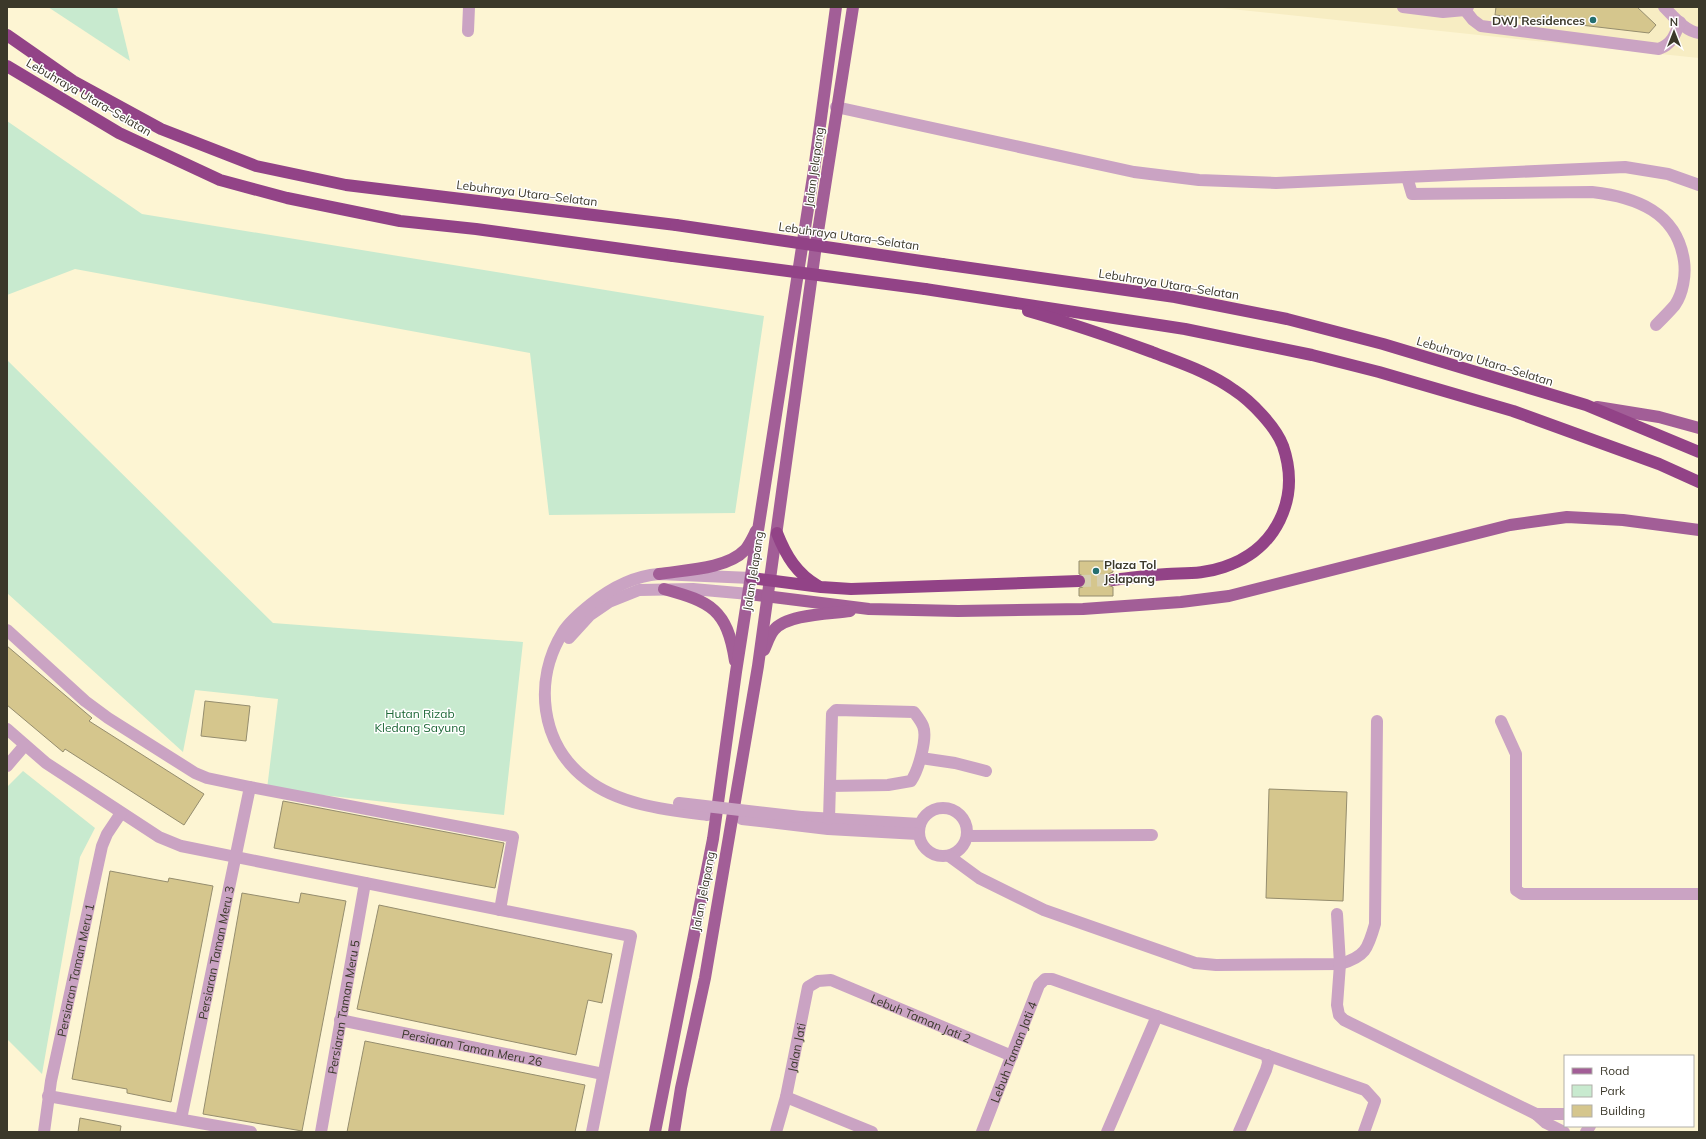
<svg xmlns="http://www.w3.org/2000/svg" width="1706" height="1139" font-family="Mulish,sans-serif">
<rect width="100%" height="100%" fill="#fdf5d3"/>
<path fill="#f7edc3" d="M1212,7H1699V58Z"/>
<g fill="#c8eacf">
<path d="M48,7H117L130,61Z"/>
<path d="M7,121L142,214L764,316L735,513L549,515L530,353L75,269L7,295Z"/>
<path d="M7,360L273,623L523,642L504,815L267,789L278,699L195,690L183,752L7,593Z"/>
<path d="M23,771L95,828L80,857L42,1074L7,1039V787Z"/>
</g>
<g fill="#d5c68d" stroke="#958d6e">
<path d="M1496,7H1637L1656,25L1649,33L1495,15Z"/>
<path d="M1079,561H1112L1113,572L1108,574L1106,580L1107,585L1113,587V596H1079V588L1083,587L1086,581L1085,577L1079,574Z"/>
<path d="M7,646L92,718L89,721L204,794L184,825L65,749L63,752L7,705Z"/>
<path d="M205,701L250,706L246,741L201,736Z"/>
<path d="M1269,789L1347,792L1343,901L1266,898Z"/>
<path d="M283,801L504,843L495,888L274,848Z"/>
<path d="M110,871L168,882L169,878L213,886L171,1102L127,1093V1089L72,1079Z"/>
<path d="M242,893L299,903L301,893L346,901L302,1131L203,1114Z"/>
<path d="M379,905L612,954L602,1003L588,1000L576,1055L357,1009Z"/>
<path d="M365,1041L585,1085L575,1132H347Z"/>
<path d="M80,1118L121,1126L120,1132H78Z"/>
</g>
<g fill="none" stroke-linecap="round" stroke-linejoin="round">
<path stroke="#d6cfb1" stroke-width="12" stroke-dasharray="12 6" stroke-linecap="butt" d="M1079,581L1113,580"/>
<g stroke="#caa3c3" stroke-width="12">
<path d="M1403,7L1443,12L1465,10L1468,7"/>
<path d="M1664,7C1673,16 1686,32 1699,33"/>
<path d="M1465,10L1473,20L1481,26L1659,49C1672,44 1675,35 1680,22"/>
<path d="M468,31L469,7"/>
<path d="M836,107L1134,172L1199,180L1276,183L1625,167L1668,174L1699,185"/>
<path d="M1407,177L1412,194L1592,192C1636,197 1677,212 1684,261C1686,275 1683,293 1675,305C1669,312 1662,319 1656,325"/>
<path d="M7,630L85,701L108,718L195,773L207,778L250,787L513,837L500,910"/>
<path d="M569,638L590,615L609,602L639,590L693,589L749,594"/>
<path d="M1501,721L1516,754V890L1522,894H1699"/>
<path d="M7,729L46,763L159,837L181,846L631,936L592,1132"/>
<path d="M921,758L955,763L986,771"/>
<path d="M7,766L25,745"/>
<circle cx="943" cy="832" r="24"/>
<path d="M707,815C667,810 619,805 586,779C540,744 533,680 563,632C570,621 581,612 591,604C611,588 633,576 659,574L751,578"/>
<path d="M801,817L920,824"/>
<path d="M742,819L828,829L918,834"/>
<path d="M829,819L832,714L836,710L914,712C917,716 921,721 923,726C928,738 918,771 911,781L888,785L830,786"/>
<path d="M967,836L1152,835"/>
<path d="M949,856L979,878L1044,910L1195,963L1216,965L1340,964C1365,957 1368,949 1375,924L1377,721"/>
<path d="M1337,914L1340,964L1337,1005L1339,1015L1344,1020L1536,1114H1565"/>
<path id="s1" d="M340,1020L603,1074"/>
<path d="M48,1096L251,1132"/>
<path d="M786,1097L872,1132"/>
<path d="M1536,1114L1546,1123L1564,1132"/>
<path id="s2" d="M181,1119L250,787"/>
<path id="s3" d="M44,1132L51,1081L102,846L107,834L121,813"/>
<path id="s4" d="M321,1132L365,883"/>
<path id="s5" d="M776,1132L786,1097L808,987L818,981L831,980L1012,1056"/>
<path id="s6" d="M982,1132L1039,985L1045,979H1052L1365,1090L1375,1101L1364,1132"/>
<path d="M1107,1132L1157,1016"/>
<path d="M1239,1132L1266,1070L1268,1063L1267,1055"/>
<path d="M1586,1132L1590,1126"/>
</g>
<g stroke="#a25e97" stroke-width="12">
<path d="M1597,407L1659,417L1699,428"/>
<path d="M659,574C685,570 727,569 745,550C750,544 753,537 756,531"/>
<path d="M664,589C711,602 727,609 735,661"/>
<path d="M749,594L869,609L958,611L1083,609L1181,602L1229,596L1510,525L1567,517L1623,520L1699,530"/>
<path d="M764,650C767,644 769,636 774,630C787,614 830,614 850,611"/>
<path d="M655,1132L713,839L736,672L814,170L836,7"/>
<path d="M674,1132L681,1088L705,978L758,666L817,238L853,7"/>
</g>
<g stroke="#924387" stroke-width="12">
<path d="M7,35L73,81L161,129L256,166L346,185L676,225"/>
<path d="M7,66L119,133L220,180L287,198L400,221L476,229L673,256"/>
<path d="M942,264L1175,297L1287,319L1383,344L1586,405L1699,452"/>
<path d="M925,289L1185,329L1312,355L1379,372L1513,411L1659,464L1699,482"/>
<path d="M1028,311C1070,323 1111,337 1152,352C1180,363 1209,372 1234,390C1251,401 1276,427 1283,446C1301,499 1276,550 1224,567C1204,574 1187,573 1167,574C1149,575 1131,578 1113,580"/>
<path d="M777,533C786,556 797,574 818,586"/>
<path d="M751,578L821,587L851,589L1079,581"/>
</g>
<path stroke="#caa3c3" stroke-width="12" d="M679,803L801,817"/>
<g stroke="#924387" stroke-width="12">
<path d="M676,225L942,264"/>
<path d="M673,256L925,289"/>
</g>
</g>
<g fill="#246f70" stroke="#fff" stroke-width="1.5">
<circle cx="1593" cy="20" r="4"/>
<circle cx="1096" cy="571" r="4"/>
</g>
<g text-anchor="middle" dominant-baseline="central" stroke-width="3" stroke-linejoin="round" paint-order="stroke">
<g font-size="12" font-weight="bold" fill="#3b382a" stroke="#fff" text-anchor="end">
<text x="1585" y="20">DWJ Residences</text>
<text x="1104" y="564" text-anchor="start">Plaza Tol<tspan x="1104" dy="14">Jelapang</tspan></text>
</g>
<g font-size="12" fill="#3b382a" stroke="#fff">
<text transform="translate(89 97) rotate(30)">Lebuhraya Utara–Selatan</text>
<text transform="translate(814 167) rotate(-82)">Jalan Jelapang</text>
<text transform="translate(527 193) rotate(7)">Lebuhraya Utara–Selatan</text>
<text transform="translate(849 236) rotate(8)">Lebuhraya Utara–Selatan</text>
<text transform="translate(1169 284) rotate(9)">Lebuhraya Utara–Selatan</text>
<text transform="translate(1485 361) rotate(17)">Lebuhraya Utara–Selatan</text>
<text transform="translate(753 571) rotate(-81)">Jalan Jelapang</text>
<text transform="translate(703 891) rotate(-79)">Jalan Jelapang</text>
<text stroke="none"><textPath href="#s2" startOffset="170">Persiaran Taman Meru 3</textPath></text>
<text stroke="none"><textPath href="#s3" startOffset="165">Persiaran Taman Meru 1</textPath></text>
<text stroke="none"><textPath href="#s4" startOffset="127">Persiaran Taman Meru 5</textPath></text>
<text stroke="none"><textPath href="#s5" startOffset="271">Lebuh Taman Jati 2</textPath></text>
<text stroke="none"><textPath href="#s1" startOffset="135">Persiaran Taman Meru 26</textPath></text>
<text stroke="none"><textPath href="#s5" startOffset="87">Jalan Jati</textPath></text>
<text stroke="none"><textPath href="#s6" startOffset="86">Lebuh Taman Jati 4</textPath></text>
</g>
<g font-size="12" fill="#1c6736" stroke="#fff">
<text x="420" y="713">Hutan Rizab<tspan x="420" dy="14">Kledang Sayung</tspan></text>
</g>
</g>
<rect width="1706" height="1139" fill="none" stroke="#3b382a" stroke-width="16"/>
<rect x="1564" y="1055" width="130" height="72" fill="#ffffff" stroke="#b1afaa"/>
<rect x="1572" y="1068" width="20" height="6" fill="#a25e97" stroke="#b1afaa"/>
<text x="1600" y="1075" font-size="12" fill="#3b382a">Road</text>
<rect x="1572" y="1085" width="20" height="12" fill="#c8eacf" stroke="#b1afaa"/>
<text x="1600" y="1095" font-size="12" fill="#3b382a">Park</text>
<rect x="1572" y="1105" width="20" height="12" fill="#d5c68d" stroke="#b1afaa"/>
<text x="1600" y="1115" font-size="12" fill="#3b382a">Building</text>
<g transform="translate(1674 32)" stroke="#ffffff" stroke-width="3" paint-order="stroke">
<path d="M0-3L7 15L0 10L-7 15Z" fill="#3b382a"/>
<text y="-6" font-size="11" font-weight="bold" text-anchor="middle" fill="#3b382a">N</text>
</g>
</svg>
